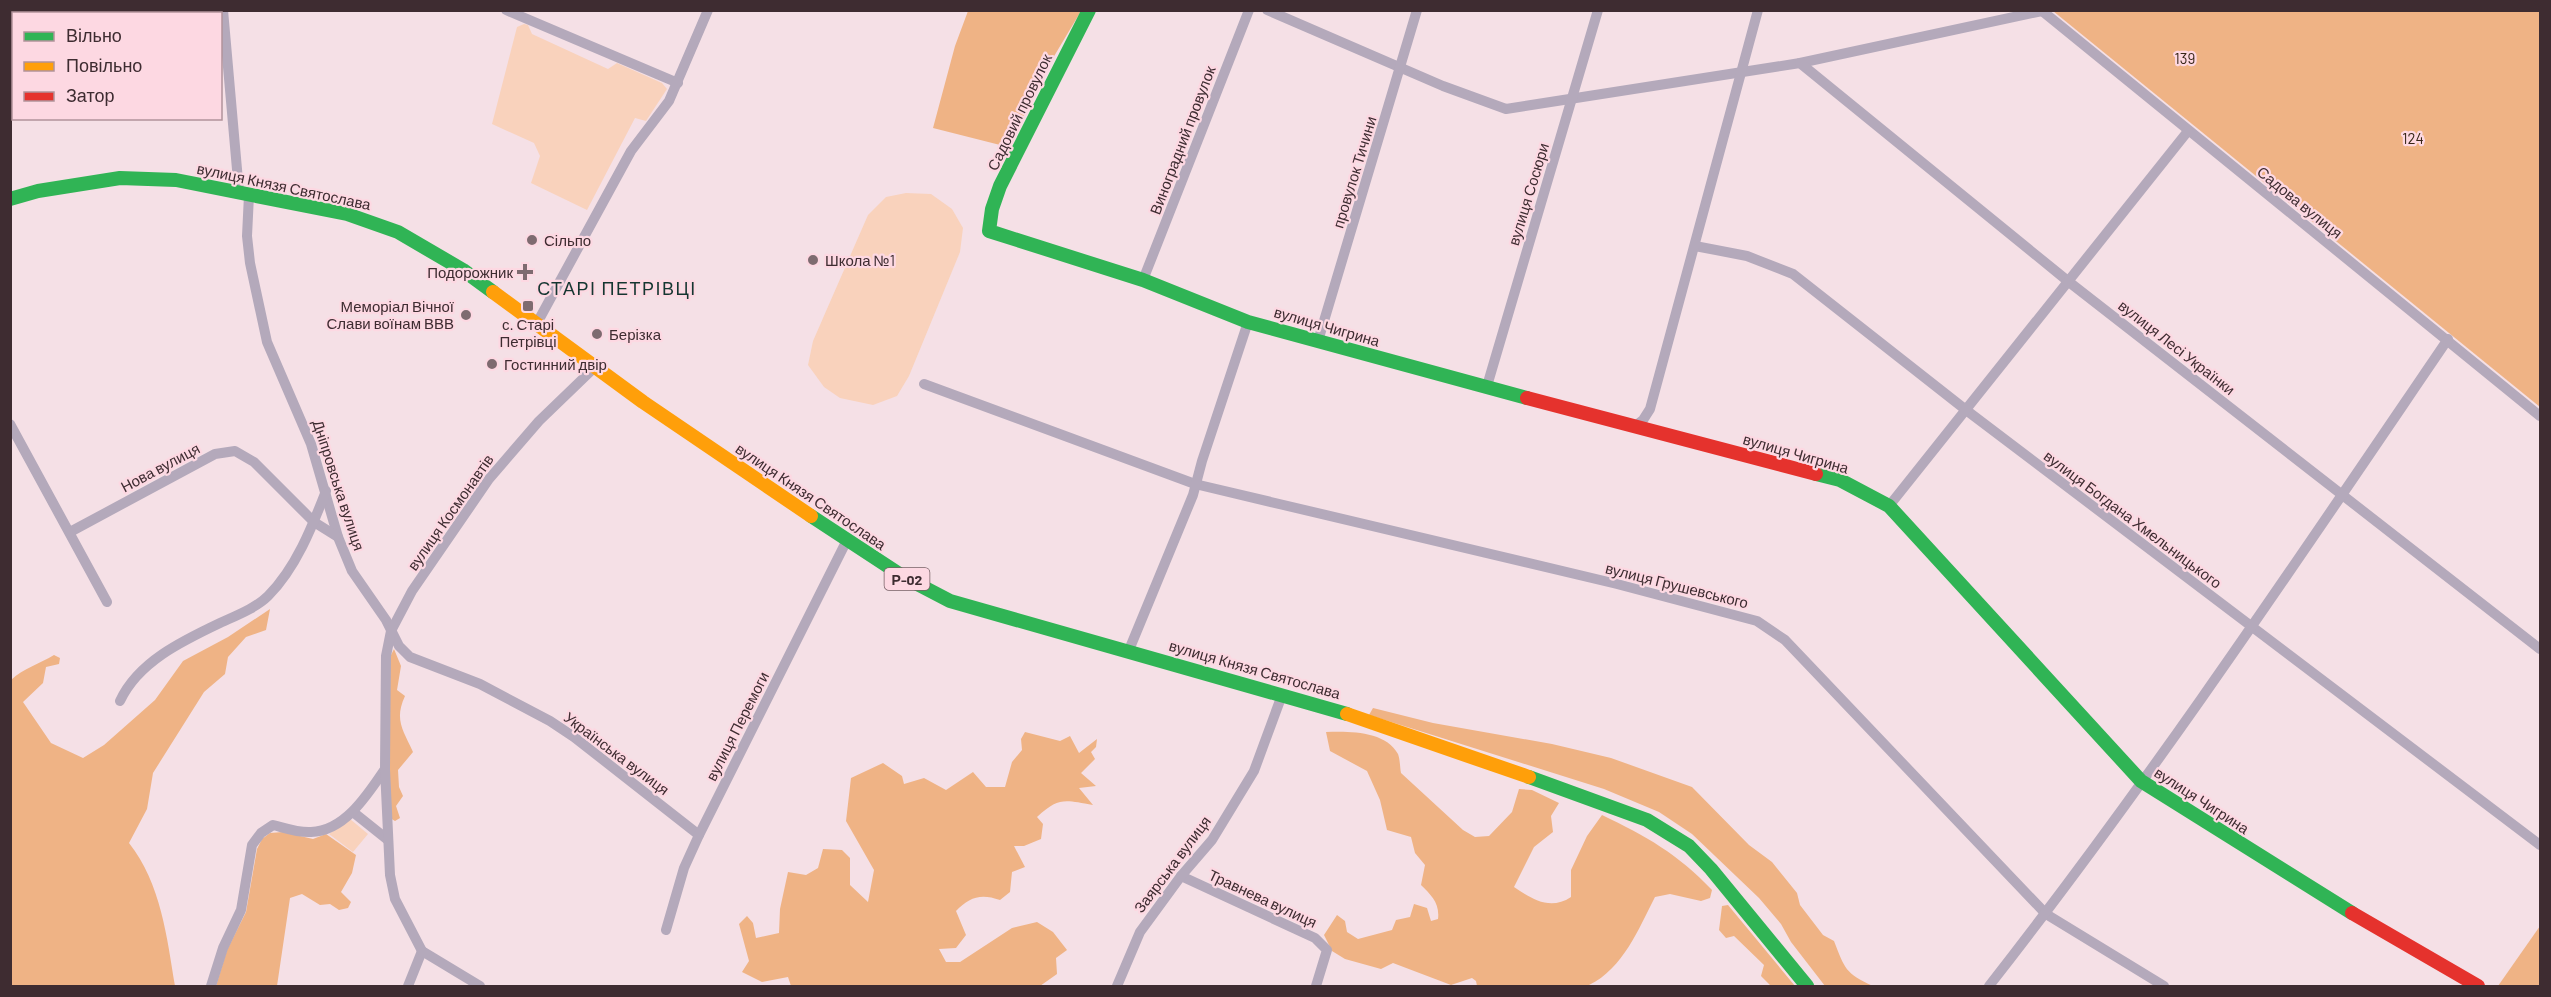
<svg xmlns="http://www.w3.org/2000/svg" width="2551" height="997" font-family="Barlow,sans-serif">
<rect width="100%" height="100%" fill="#f5e0e6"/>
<g fill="#f9d2bc">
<path d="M524,24L528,25L532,34L608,69L617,63L662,83L667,89L646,121L635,118L587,210L531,183L540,156L534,143L492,124L517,27Z"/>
<path d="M906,193L931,194L952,209L963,228L960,252L909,376L897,396L873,405L840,398L824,387L808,365L813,341L868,215L886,197Z"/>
<path d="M350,819L368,834L353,852L329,834Z"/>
</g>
<g fill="#efb385">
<path d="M968,11H1081L1053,58L1008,147L933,128L955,46Z"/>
<path d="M2053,11H2540V407Z"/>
<path d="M270,609L266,630L246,637L228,657L225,674L204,692L153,773L147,809L129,843C161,883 167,938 175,986H11V680C24,668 39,664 54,655L60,658L59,664L46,667L43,683L23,702L51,743L83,758L104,745L155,700L183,661L228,637Z"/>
<path d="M394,649L401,666L397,690L405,696C394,720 403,730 413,752L398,770L399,787L403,796L396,806L400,818L395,821L390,818V657Z"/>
<path d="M1373,708L1433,723L1552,744L1611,758L1692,787L1749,845L1772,862L1797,893L1800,905L1823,935L1834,941C1845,969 1845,973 1873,986H1825L1791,942L1781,924L1759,898L1692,834L1659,812L1604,789L1369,715Z"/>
<path d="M1025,732L1060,741L1070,736L1079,753L1097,739L1096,747L1091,752L1095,759L1081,773L1096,786L1079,788L1093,805C1064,800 1059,797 1037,817L1043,824L1041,839L1024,846H1014L1025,867L1012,872L1010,892L1000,900C981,893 969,897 956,911L966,935L956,948L939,949L946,962H960L1012,928L1037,922L1053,932L1067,950L1056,958L1057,974L1040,986H791L788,977L762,982L742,972L749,961L739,924L747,916L753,923L756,938L779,933L780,909L788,872L806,875L818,868L823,849L842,850L850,858V885L868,902L874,870L846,821L851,778L883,763L902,776L904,784L924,778L946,790L973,772L986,787H1005L1012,762L1022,750L1021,739Z"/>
<path d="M1326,732C1349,731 1386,731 1398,754C1400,759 1400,768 1401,773L1463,830L1475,837L1489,836L1512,812L1519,789L1532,790L1559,803L1551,816L1553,832L1534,847L1514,887C1532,899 1550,911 1571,897V870L1587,836L1602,815C1646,836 1678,854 1712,890L1710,898L1701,901L1670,894L1655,897C1639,928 1623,969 1589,985C1578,990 1496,986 1477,986L1476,981L1472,978L1451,985L1393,963L1381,969L1345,959L1332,951L1324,935L1337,915L1345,921L1347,932L1358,939L1392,930L1396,920L1410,917L1414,904L1427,908L1431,921L1438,919C1440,903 1431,895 1421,885L1425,865L1415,853L1411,837L1387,830L1380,800L1367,771L1330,751Z"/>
<path d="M283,832L313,839L326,834L356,855L352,873L341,892L351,902L348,908L339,910L330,904L320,905L302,894L290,898L277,986H216L227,950L246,912L257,849L262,839L270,833Z"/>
<path d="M1728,905L1795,986H1771L1761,976L1764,965L1734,936L1726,938L1719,930L1722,906Z"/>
<path d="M2540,926V986H2498Z"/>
</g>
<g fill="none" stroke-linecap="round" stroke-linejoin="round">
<g stroke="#b4a9bb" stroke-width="10">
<path d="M223,10L239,192"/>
<path d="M506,10L678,83"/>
<path d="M1267,10L1443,86L1506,109L1800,63L2042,11"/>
<path d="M2041,10L2540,416"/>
<path d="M137,14L152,10"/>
<path d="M10,38H14"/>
<path d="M1800,63L2069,282L2540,649"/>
<path d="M249,195L247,236L250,263L267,342L311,444L338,537L352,571L386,620L399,646L410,657L480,684L550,721L574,737L699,835"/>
<path d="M1695,246L1747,256L1793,274L1966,410L2540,845"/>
<path d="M1143,280L1249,10"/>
<path d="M536,325L631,151L669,101L708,10"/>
<path d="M1318,341L1417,10"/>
<path d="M924,384L1195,484L1617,584L1757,621L1785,640L2046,914L2164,986"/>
<path d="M1487,386L1598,10"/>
<path d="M10,424L107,602"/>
<path d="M1634,427L1643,420L1650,409L1758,10"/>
<path d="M1889,506L2188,131"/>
<path d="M70,532L215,454L235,451L254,462L314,522L338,537"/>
<path d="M1129,650L1193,495L1202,461L1248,322"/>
<path d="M120,701C138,662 182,641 220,623C235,616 256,608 268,596C296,568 312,527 326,491"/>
<path d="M353,812L388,840"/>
<path d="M1181,876L1315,938L1327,950L1316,986"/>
<path d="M666,930L684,868L699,835L847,540"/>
<path d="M211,986L223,948L241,910L252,845L261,833L273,825C285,828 299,833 311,832C345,831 368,794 385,769"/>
<path d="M408,986L422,951"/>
<path d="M480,986L422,951L395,899L390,875L385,769L386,656L391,631L412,591L489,479L539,421L595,367"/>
<path d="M1117,986L1140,932L1181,876L1212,840L1254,771L1282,695"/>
<path d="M1989,986C2152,778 2299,558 2448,339"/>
</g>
<g stroke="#30b455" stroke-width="14">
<path d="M1089,10L1000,186L992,209L989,231L1143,280L1248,322L1527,398"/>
<path d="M10,199L38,191L120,178L176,180L347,214L398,232L463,270L493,292"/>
<path d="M1816,474L1840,480L1889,506L2141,781L2352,913"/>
<path d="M811,516L904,577L950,601L1347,714"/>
<path d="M1529,777L1647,820L1689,846L1711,869L1807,986"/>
</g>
<g stroke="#ff9f0a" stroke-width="14">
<path d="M493,292L643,402L811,516"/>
<path d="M1347,714L1529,777"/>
</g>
<g stroke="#e5322d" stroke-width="14">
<path d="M1527,398L1816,474"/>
<path d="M2352,913L2478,986"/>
</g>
</g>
<g fill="#7e6b70" stroke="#fdd8e2" stroke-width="2">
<circle cx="532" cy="240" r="6"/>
<circle cx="813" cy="260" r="6"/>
<path d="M522 263h6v6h6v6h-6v6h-6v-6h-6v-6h6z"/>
<rect x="522" y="300" width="12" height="12" rx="3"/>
<circle cx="466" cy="315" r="6"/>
<circle cx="597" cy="334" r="6"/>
<circle cx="492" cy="364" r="6"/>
</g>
<g text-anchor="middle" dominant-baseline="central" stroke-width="4.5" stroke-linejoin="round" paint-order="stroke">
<rect fill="#fdd8e2" stroke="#776066" stroke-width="1.5" x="884.5" y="568" width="45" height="22" rx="4.5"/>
<g font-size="14" font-weight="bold" fill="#3e2c31">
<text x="907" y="579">Р-02</text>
</g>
<g font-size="15" fill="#362517" stroke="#fdd8e2">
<text x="2185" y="58">139</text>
<text x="2413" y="138">124</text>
</g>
<g font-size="15" fill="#3e2c31" stroke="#fdd8e2">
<text transform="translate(1019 112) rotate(-64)">Садовий провулок</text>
<text transform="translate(1182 140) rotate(-69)">Виноградний провулок</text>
<text transform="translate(1354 172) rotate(-73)">провулок Тичини</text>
<text transform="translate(284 186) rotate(12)">вулиця Князя Святослава</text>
<text transform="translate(1528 194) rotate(-73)">вулиця Сосюри</text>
<text transform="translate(2300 202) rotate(39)">Садова вулиця</text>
<text transform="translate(1327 326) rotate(16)">вулиця Чигрина</text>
<text transform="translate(2177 347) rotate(38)">вулиця Лесі Українки</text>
<text transform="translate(1796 453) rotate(16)">вулиця Чигрина</text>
<text transform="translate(160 467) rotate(-28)">Нова вулиця</text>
<text transform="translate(339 485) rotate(72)">Дніпровська вулиця</text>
<text transform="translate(811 496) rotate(34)">вулиця Князя Святослава</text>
<text transform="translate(450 512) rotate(-55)">вулиця Космонавтів</text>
<text transform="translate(2133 519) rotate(37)">вулиця Богдана Хмельницького</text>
<text transform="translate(1677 585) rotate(14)">вулиця Грушевського</text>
<text transform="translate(1255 669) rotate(16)">вулиця Князя Святослава</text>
<text transform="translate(737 726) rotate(-63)">вулиця Перемоги</text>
<text transform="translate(617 753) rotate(37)">Українська вулиця</text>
<text transform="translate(2202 800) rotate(33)">вулиця Чигрина</text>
<text transform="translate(1172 864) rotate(-53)">Заярська вулиця</text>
<text transform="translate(1263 898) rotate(25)">Травнева вулиця</text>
</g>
<g font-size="15" fill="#3e2c31" stroke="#fdd8e2" text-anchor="start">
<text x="544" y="240">Сільпо</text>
<text x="825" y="260">Школа №1</text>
<text x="513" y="272" text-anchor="end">Подорожник</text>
<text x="454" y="306" text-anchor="end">Меморіал Вічної<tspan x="454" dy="17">Слави воїнам ВВВ</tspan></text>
<text x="528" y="324" text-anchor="middle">с. Старі<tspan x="528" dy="17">Петрівці</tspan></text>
<text x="609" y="334">Берізка</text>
<text x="504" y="364">Гостинний двір</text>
</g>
<g font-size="18" letter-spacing="1.5" fill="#153631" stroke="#fdd8e2">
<text x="617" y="288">СТАРІ ПЕТРІВЦІ</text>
</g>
</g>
<rect width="2551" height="997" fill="none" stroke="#3e2c31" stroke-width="24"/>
<rect x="12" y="12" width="210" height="108" fill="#fdd8e2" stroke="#b1939b" stroke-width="1.5"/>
<rect x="24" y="32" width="30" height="9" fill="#30b455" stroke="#b1939b" stroke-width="1.5"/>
<text x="66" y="42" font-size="18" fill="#3e2c31">Вільно</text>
<rect x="24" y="62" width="30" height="9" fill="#ff9f0a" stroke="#b1939b" stroke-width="1.5"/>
<text x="66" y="72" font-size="18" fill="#3e2c31">Повільно</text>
<rect x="24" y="92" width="30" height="9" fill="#e5322d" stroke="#b1939b" stroke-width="1.5"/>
<text x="66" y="102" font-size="18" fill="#3e2c31">Затор</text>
</svg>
